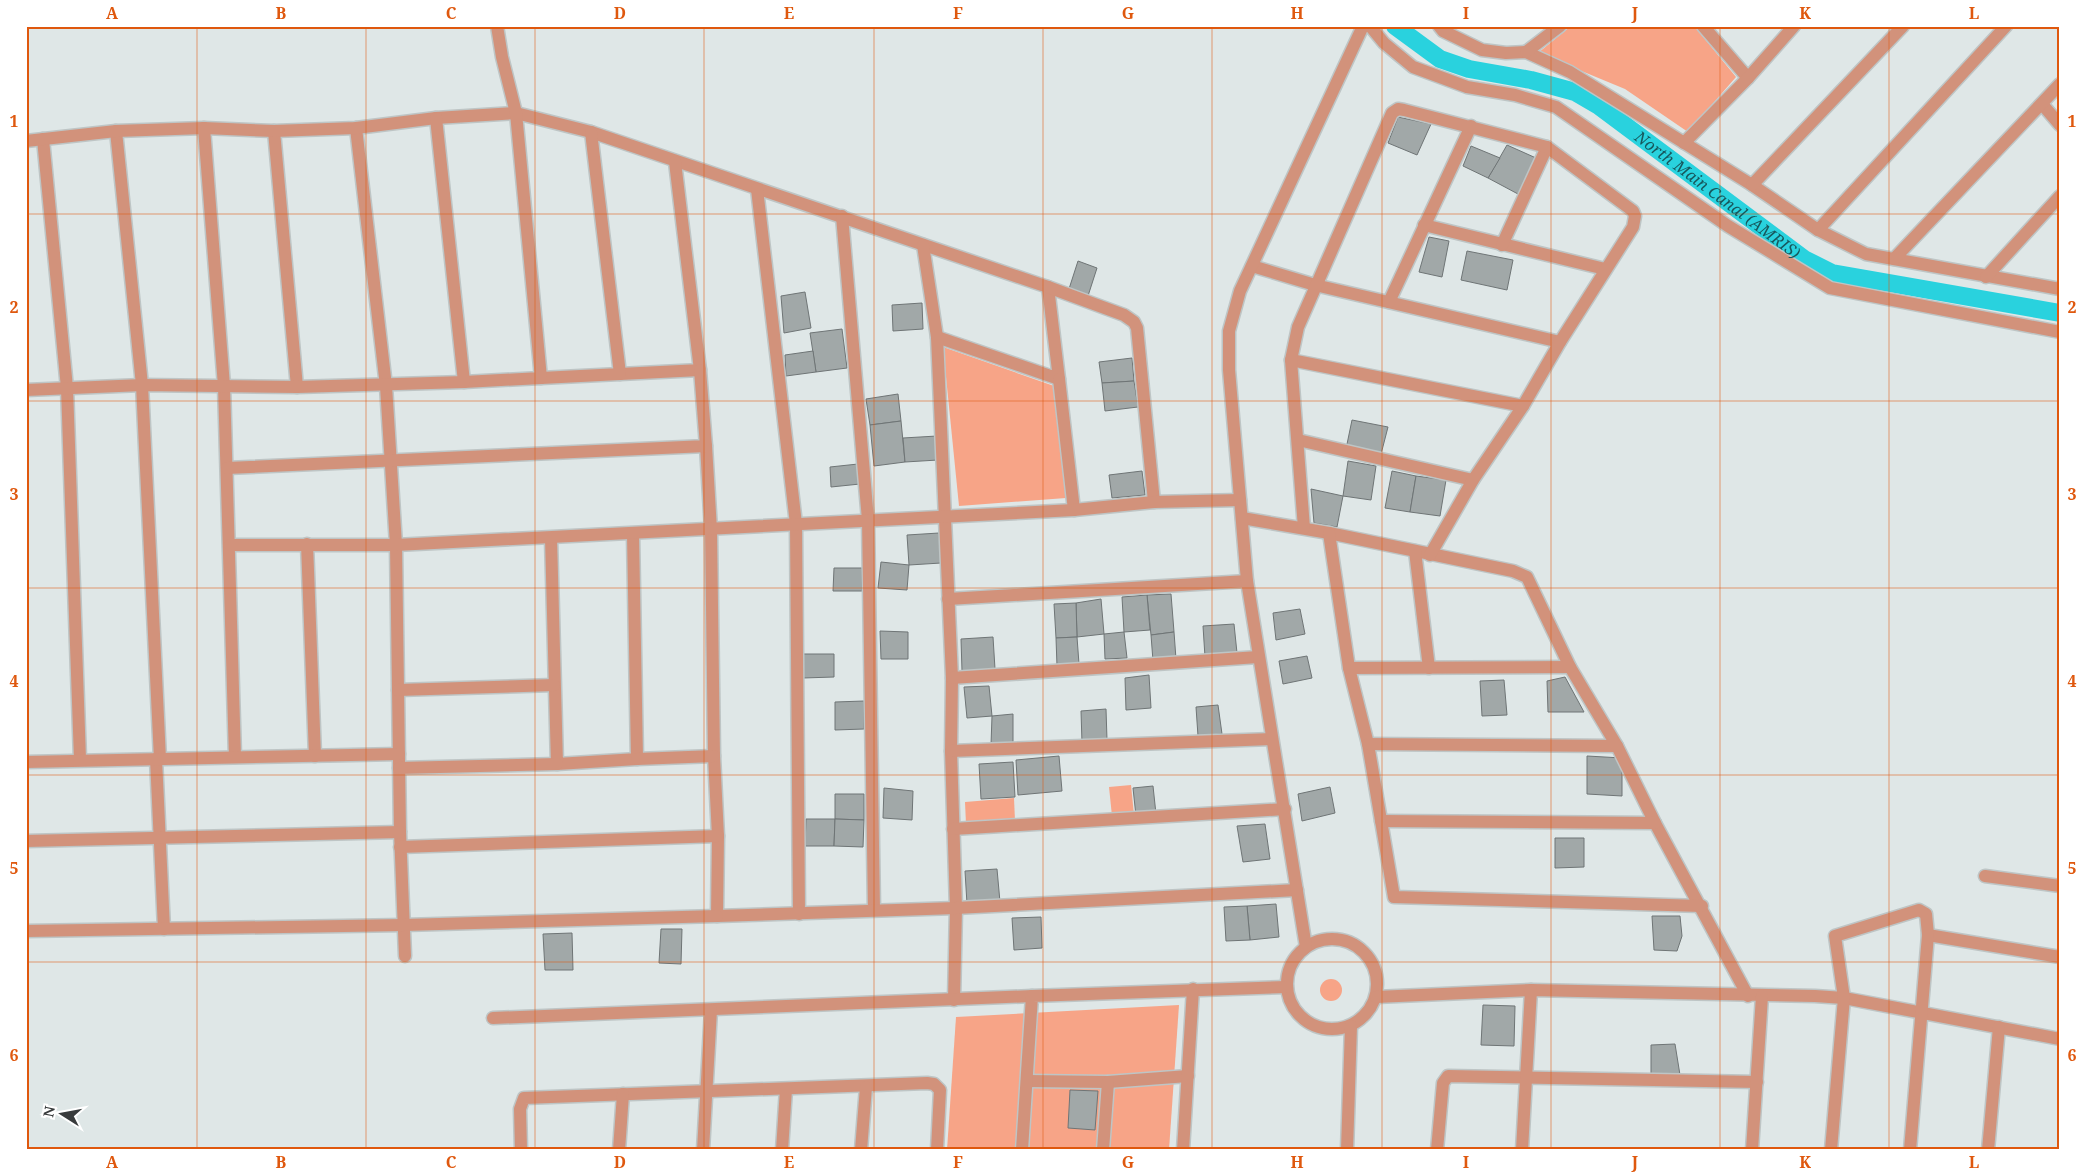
<svg xmlns="http://www.w3.org/2000/svg" width="2086" height="1176" font-family="'Noto Serif',serif">
<rect width="100%" height="100%" fill="#dfe7e7"/>
<g fill="#f7a487">
<path d="M1571,26H1694L1736,77L1688,132L1625,89L1538,53Z"/>
<path d="M943,347L1054,386L1066,498L959,506Z"/>
<path d="M1131,785L1134,815L1112,816L1109,787Z"/>
<path d="M1014,798L1015,821L966,824L965,802Z"/>
<circle cx="1331" cy="990" r="11"/>
<path d="M1179,1005L1169,1150H947L956,1017Z"/>
</g>
<g fill="none" stroke-linecap="round" stroke-linejoin="round">
<path stroke="#29d2de" stroke-width="18" id="s1" d="M1395,26L1440,59L1469,69L1531,80L1575,92L1599,106L1804,259L1832,273L2060,313"/>
</g>
<g fill="#a1a8a8" stroke="#6f7576">
<path d="M1398,117L1431,124L1417,155L1388,143Z"/>
<path d="M1507,145L1536,158L1518,194L1488,178Z"/>
<path d="M1471,146L1500,158L1488,178L1463,166Z"/>
<path d="M1429,237L1449,241L1442,277L1419,272Z"/>
<path d="M1467,251L1513,260L1507,290L1461,280Z"/>
<path d="M1078,261L1097,268L1087,299L1068,292Z"/>
<path d="M805,292L811,328L784,333L781,296Z"/>
<path d="M922,303L923,329L893,331L892,305Z"/>
<path d="M842,329L847,368L816,372L810,333Z"/>
<path d="M813,351L816,372L786,376L785,355Z"/>
<path d="M1132,358L1134,381L1102,383L1099,362Z"/>
<path d="M1134,381L1138,407L1105,411L1102,383Z"/>
<path d="M898,394L901,421L870,425L866,399Z"/>
<path d="M1352,420L1388,427L1380,458L1346,449Z"/>
<path d="M901,421L905,462L874,466L870,425Z"/>
<path d="M937,436L938,460L905,462L903,438Z"/>
<path d="M1348,461L1376,466L1371,500L1343,496Z"/>
<path d="M858,464L860,484L831,487L830,467Z"/>
<path d="M1142,471L1145,495L1112,498L1109,475Z"/>
<path d="M1392,471L1416,476L1410,512L1385,508Z"/>
<path d="M1416,476L1446,480L1440,516L1410,512Z"/>
<path d="M1311,489L1343,496L1337,527L1314,523Z"/>
<path d="M939,533L941,563L909,565L907,535Z"/>
<path d="M881,562L909,565L907,590L878,588Z"/>
<path d="M834,568H862V591H833Z"/>
<path d="M1171,594L1174,632L1151,635L1147,595Z"/>
<path d="M1147,595L1150,630L1124,632L1122,597Z"/>
<path d="M1101,599L1104,634L1077,637L1076,603Z"/>
<path d="M1076,603L1077,637L1056,638L1054,604Z"/>
<path d="M1300,609L1305,634L1276,640L1273,613Z"/>
<path d="M1234,624L1237,653L1205,657L1203,626Z"/>
<path d="M880,631L908,632V659H881Z"/>
<path d="M1124,632L1127,658L1105,659L1104,634Z"/>
<path d="M1174,632L1176,659L1153,661L1151,635Z"/>
<path d="M993,637L995,669L962,671L961,639Z"/>
<path d="M1077,637L1079,664L1057,666L1056,638Z"/>
<path d="M802,654H834V677L803,678Z"/>
<path d="M1307,656L1312,678L1283,684L1279,661Z"/>
<path d="M1149,675L1151,708L1126,710L1125,678Z"/>
<path d="M1565,677L1584,712H1548L1547,681Z"/>
<path d="M1504,680L1507,715L1482,716L1480,681Z"/>
<path d="M989,686L992,716L967,718L964,687Z"/>
<path d="M864,701V729L835,730V702Z"/>
<path d="M1218,705L1222,734L1198,736L1196,707Z"/>
<path d="M1106,709L1107,740L1082,743L1081,711Z"/>
<path d="M1013,714V744L991,745L992,716Z"/>
<path d="M1059,756L1062,791L1018,795L1016,760Z"/>
<path d="M1587,756L1622,758V796L1587,794Z"/>
<path d="M1013,762L1015,797L981,799L979,764Z"/>
<path d="M1153,786L1156,814L1136,816L1133,788Z"/>
<path d="M1330,787L1335,813L1302,821L1298,794Z"/>
<path d="M884,788L913,791L912,820L883,818Z"/>
<path d="M835,794H864V820L835,819Z"/>
<path d="M806,819H835L834,846H805Z"/>
<path d="M835,819L864,820L863,847L834,846Z"/>
<path d="M1265,824L1270,859L1243,862L1237,826Z"/>
<path d="M1555,838H1584V867L1555,868Z"/>
<path d="M997,869L1000,902L967,904L965,871Z"/>
<path d="M1276,904L1279,937L1250,940L1247,906Z"/>
<path d="M1247,906L1250,940L1226,941L1224,907Z"/>
<path d="M1652,916H1680L1682,936L1677,951L1654,950Z"/>
<path d="M1041,917L1042,948L1014,950L1012,918Z"/>
<path d="M661,929H682L681,964L659,963Z"/>
<path d="M572,933L573,970H545L543,934Z"/>
<path d="M1483,1005L1515,1006L1514,1046L1481,1045Z"/>
<path d="M1675,1044L1680,1075H1651V1045Z"/>
<path d="M1070,1090L1098,1091L1095,1130L1068,1128Z"/>
</g>
<g fill="none" stroke-linecap="round" stroke-linejoin="round">
<g stroke="#bec5c5" stroke-width="15">
<g id="street">
<path d="M1370,26L1384,43L1413,67L1467,87L1515,95L1556,107L1728,226L1830,288L2060,332"/>
<path d="M1439,26L1443,31L1482,50L1506,53L1526,52L1570,72L1752,185L1818,230L1866,254L2060,289"/>
<path d="M1703,26L1748,78"/>
<path d="M1526,52L1560,26"/>
<path d="M2042,104L2060,125"/>
<path d="M204,128L224,386L235,757"/>
<path d="M356,128L386,386L396,545L400,832L405,956"/>
<path d="M116,131L142,385L160,759"/>
<path d="M274,131L297,387"/>
<path d="M43,139L67,388L80,759"/>
<path d="M26,141L116,131L204,128L274,131L356,128L436,118L516,113L591,132L1048,287L1059,379L937,337"/>
<path d="M1684,143L1748,78L1794,26"/>
<path d="M1752,185L1903,26"/>
<path d="M757,189L796,524L799,914"/>
<path d="M842,216L868,520L874,910"/>
<path d="M1424,225L1605,269"/>
<path d="M1818,230L2006,26"/>
<path d="M923,245L937,337L952,678L951,751L956,908L954,1000"/>
<path d="M1502,245L1547,147"/>
<path d="M1894,259L2060,84"/>
<path d="M1252,266L1315,285L1560,342"/>
<path d="M1986,277L2060,196"/>
<path d="M1048,287L1124,315L1134,322L1137,328L1154,502"/>
<path d="M1389,302L1471,126"/>
<path d="M1291,360L1523,406"/>
<path d="M620,374L700,370L675,162"/>
<path d="M541,378L620,374L591,132"/>
<path d="M1059,379L1074,510"/>
<path d="M464,382L541,378L516,113L502,57L497,26"/>
<path d="M26,390L142,385L297,387L464,382L436,118"/>
<path d="M1298,440L1473,480"/>
<path d="M706,446L711,530L714,756L718,836L717,916L956,908L1297,890"/>
<path d="M227,468L706,446L700,370"/>
<path d="M1242,518L1329,533L1513,571L1527,577L1570,667L1617,746L1655,823L1748,996"/>
<path d="M1304,528L1291,360L1298,327L1392,113L1398,109L1404,110L1547,147L1633,211L1635,216L1633,227L1560,342L1523,406L1473,480L1430,555"/>
<path d="M1329,533L1349,668L1368,744L1394,897L1702,906"/>
<path d="M551,538L557,764L637,759L633,534"/>
<path d="M307,544L315,756"/>
<path d="M230,545H396L1074,510L1154,502L1240,500"/>
<path d="M1415,551L1429,668"/>
<path d="M948,599L1247,581"/>
<path d="M1349,668L1570,667"/>
<path d="M952,678L1258,657"/>
<path d="M398,690L554,685"/>
<path d="M1368,744L1617,746"/>
<path d="M951,751L1272,739"/>
<path d="M156,759L164,929"/>
<path d="M637,759L714,756"/>
<path d="M26,762L399,754"/>
<path d="M399,768L557,764"/>
<path d="M1381,821L1655,823"/>
<path d="M953,829L1285,809"/>
<path d="M26,841L400,832"/>
<path d="M400,847L718,836"/>
<path d="M1985,876L2060,886"/>
<path d="M26,931L404,925L717,916"/>
<path d="M1928,935L2060,957"/>
<circle cx="1332" cy="984" r="45"/>
<path d="M1306,947L1247,581L1229,370V331L1240,291L1363,26"/>
<path d="M1376,997L1531,990L1815,996L1844,998L2060,1039"/>
<path d="M493,1018L1032,996"/>
<path d="M1027,1081L1108,1082L1188,1076"/>
<path d="M521,1150L520,1109L524,1098L927,1083L934,1084L940,1090L937,1150"/>
<path d="M619,1150L623,1094"/>
<path d="M703,1150L711,1010"/>
<path d="M782,1150L786,1089"/>
<path d="M861,1150L866,1087"/>
<path d="M1022,1150L1032,996L1286,987"/>
<path d="M1103,1150L1108,1082"/>
<path d="M1183,1150L1193,989"/>
<path d="M1347,1150L1351,1026"/>
<path d="M1437,1150L1443,1083L1448,1076L1757,1082"/>
<path d="M1522,1150L1531,990"/>
<path d="M1752,1150L1762,996"/>
<path d="M1831,1150L1844,998L1835,936L1919,910L1926,914L1928,935L1910,1150"/>
<path d="M1988,1150L1999,1027"/>
</g>
</g>
<use href="#street" stroke="#d2927b" stroke-width="12"/>
</g>
<path fill="none" stroke="#df580e" stroke-width="1" stroke-opacity="0.55" d="M197,26V1150M366,26V1150M535,26V1150M704,26V1150M874,26V1150M1043,26V1150M1212,26V1150M1382,26V1150M1551,26V1150M1720,26V1150M1889,26V1150M26,214H2060M26,401H2060M26,588H2060M26,775H2060M26,962H2060"/>
<g text-anchor="middle" dominant-baseline="central" stroke-width="4" stroke-linejoin="round" paint-order="stroke">
<g font-size="16" font-style="italic" fill="#17585d" stroke="#fff">
<text stroke="none"><textPath href="#s1" startOffset="371">North Main Canal (AMRIS)</textPath></text>
</g>
</g>
<rect width="2086" height="1176" fill="none" stroke="#ffffff" stroke-width="55"/>
<g transform="translate(62 1114) rotate(281)" stroke="#ffffff" stroke-width="4" paint-order="stroke">
<path d="M0-4L9 19L0 12L-9 19Z" fill="#383b3c"/>
<text y="-8" font-size="14" font-weight="bold" text-anchor="middle" fill="#383b3c">N</text>
</g>
<rect x="28" y="28" width="2030" height="1120" fill="none" stroke="#df580e" stroke-width="2"/>
<g font-size="16" text-anchor="middle" font-weight="bold" fill="#df580e">
<text x="112" y="19">A</text>
<text x="281" y="19">B</text>
<text x="451" y="19">C</text>
<text x="620" y="19">D</text>
<text x="789" y="19">E</text>
<text x="958" y="19">F</text>
<text x="1128" y="19">G</text>
<text x="1297" y="19">H</text>
<text x="1466" y="19">I</text>
<text x="1635" y="19">J</text>
<text x="1805" y="19">K</text>
<text x="1974" y="19">L</text>
<text x="14" y="127">1</text>
<text x="2072" y="127">1</text>
<text x="14" y="313">2</text>
<text x="2072" y="313">2</text>
<text x="14" y="500">3</text>
<text x="2072" y="500">3</text>
<text x="14" y="687">4</text>
<text x="2072" y="687">4</text>
<text x="14" y="874">5</text>
<text x="2072" y="874">5</text>
<text x="14" y="1061">6</text>
<text x="2072" y="1061">6</text>
<text x="112" y="1168">A</text>
<text x="281" y="1168">B</text>
<text x="451" y="1168">C</text>
<text x="620" y="1168">D</text>
<text x="789" y="1168">E</text>
<text x="958" y="1168">F</text>
<text x="1128" y="1168">G</text>
<text x="1297" y="1168">H</text>
<text x="1466" y="1168">I</text>
<text x="1635" y="1168">J</text>
<text x="1805" y="1168">K</text>
<text x="1974" y="1168">L</text>
</g>
</svg>
